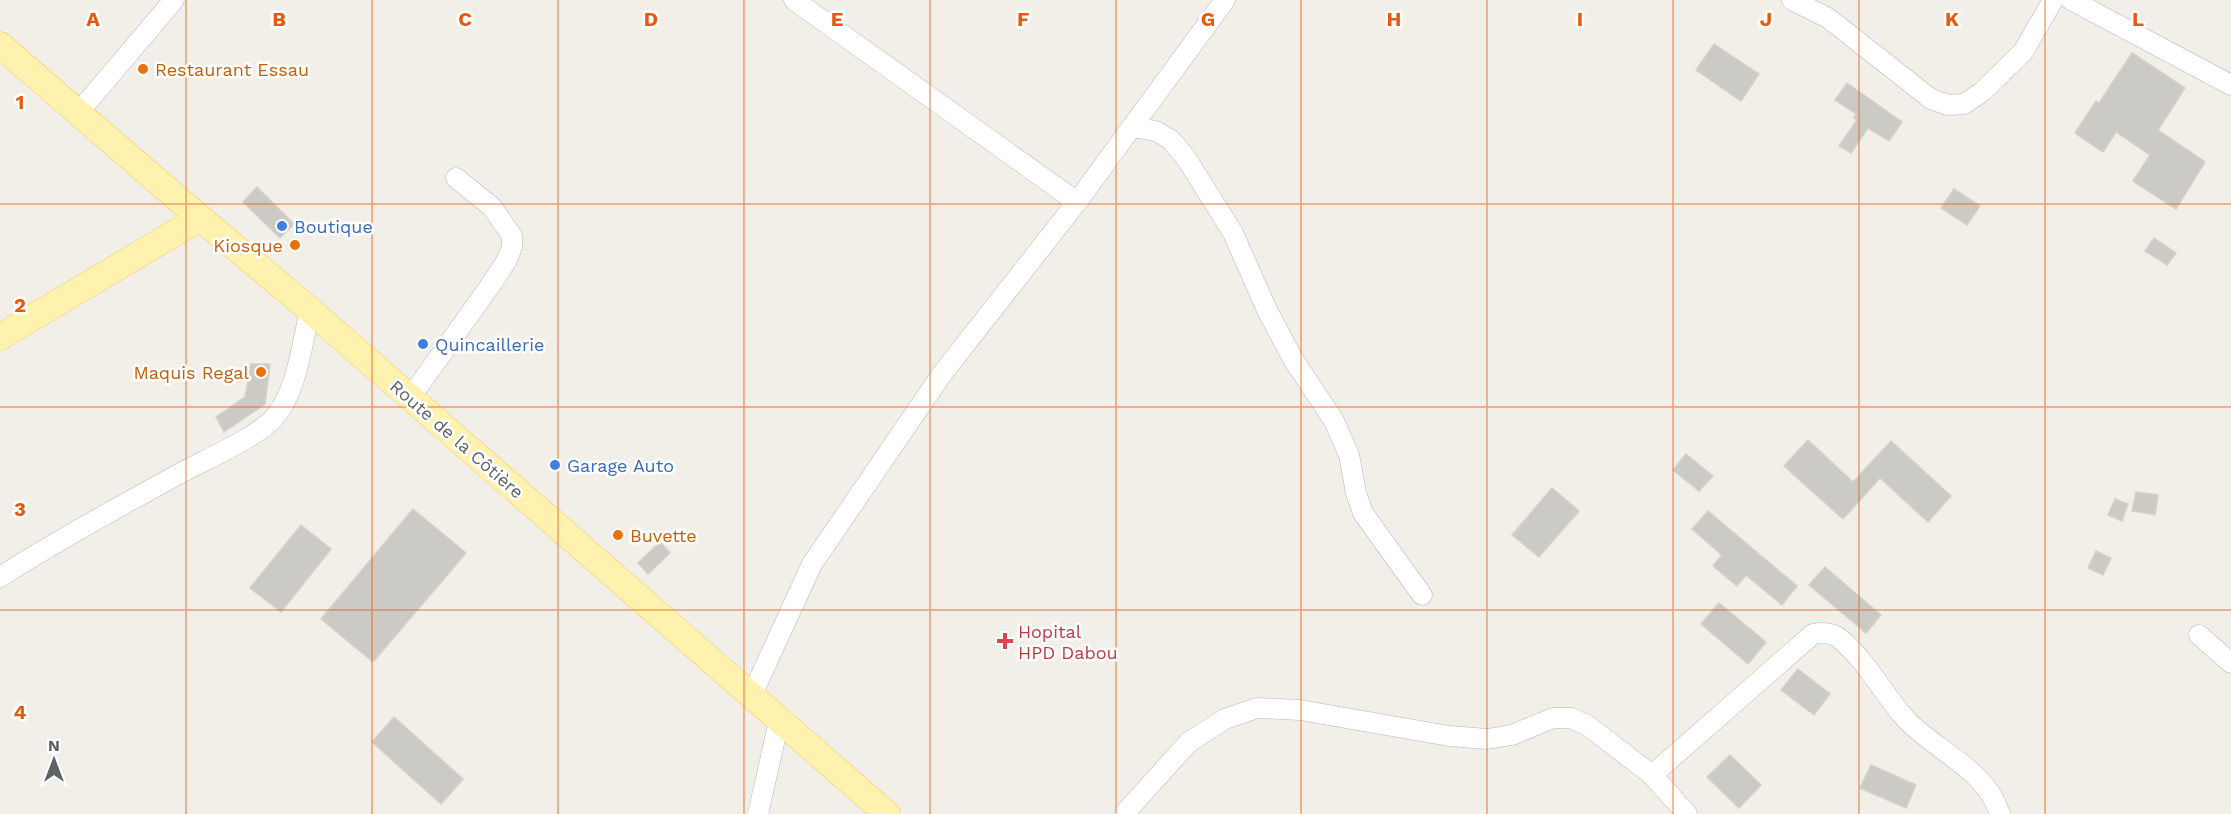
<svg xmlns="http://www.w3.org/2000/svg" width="2231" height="814" font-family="'Work Sans',sans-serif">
<rect width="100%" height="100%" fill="#f1efe8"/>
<g fill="#cccac5" stroke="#d6d1c6" stroke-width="1.5">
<path d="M1714,44L1759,74L1741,101L1696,70Z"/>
<path d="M2132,53L2185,88L2158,130L2205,162L2176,209L2133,181L2150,155L2116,132L2103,152L2075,133L2096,101L2099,103Z"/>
<path d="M1847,83L1902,122L1889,141L1868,128L1851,153L1839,146L1857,120L1854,118L1856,114L1835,100Z"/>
<path d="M257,187L294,224L280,238L243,202Z"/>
<path d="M1954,189L1980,206L1967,225L1941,208Z"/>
<path d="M2154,238L2176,253L2167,265L2145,251Z"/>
<path d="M251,364H270L265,404L224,432L216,417L245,397Z"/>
<path d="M1808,440L1853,482L1891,441L1951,496L1928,522L1880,478L1843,519L1784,466Z"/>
<path d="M1686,454L1713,476L1699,491L1673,470Z"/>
<path d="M1552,488L1579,511L1539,557L1512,535Z"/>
<path d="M2136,492L2158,495L2155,515L2132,511Z"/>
<path d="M2115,499L2128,504L2122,521L2108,515Z"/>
<path d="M413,509L466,553L373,662L321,619Z"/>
<path d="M1708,511L1797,586L1782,605L1746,575L1737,586L1713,566L1722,555L1692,529Z"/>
<path d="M301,525L331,549L281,612L250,588Z"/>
<path d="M660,542L670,553L648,574L638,563Z"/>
<path d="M2096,551L2111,558L2103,575L2088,568Z"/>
<path d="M1825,567L1881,615L1866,633L1809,585Z"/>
<path d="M1719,603L1766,642L1748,664L1701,624Z"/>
<path d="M1798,669L1830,694L1814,715L1781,690Z"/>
<path d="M394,717L463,779L441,804L372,742Z"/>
<path d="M1730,755L1761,785L1739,808L1707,777Z"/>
<path d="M1871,765L1916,785L1906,808L1860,788Z"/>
</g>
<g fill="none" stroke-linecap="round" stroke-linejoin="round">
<g stroke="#b5b8bc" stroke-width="21">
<g id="minor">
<path d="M794,0L1077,202"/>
<path d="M1792,0L1828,18L1931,99L1948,105L1964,104L1982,92L2023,52L2053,0"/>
<path d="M2071,0L2231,85"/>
<path d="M78,113L174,0"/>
<path d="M1132,127L1156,131L1171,140L1186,158L1233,233L1267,310L1293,359L1334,421L1349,455L1356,493L1363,513L1422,595"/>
<path d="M410,398L492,283L507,260L512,247V236L492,207L456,178"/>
<path d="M0,577C58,540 118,507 179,474C204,460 256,438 274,418C297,392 302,343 310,310"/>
<path d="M2199,635L2231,663"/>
<path d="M751,697L812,564L942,374L1077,202L1225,0"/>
<path d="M1652,775L1813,634C1823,632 1831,632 1839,638C1866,660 1882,692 1904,717C1934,751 1986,768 2000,814"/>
<path d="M758,814L779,721"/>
<path d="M1124,814L1189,742L1225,719L1257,708L1300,710L1449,736L1487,739L1512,735L1553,718H1571L1587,725L1652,775L1687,814"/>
</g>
</g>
<g stroke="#f2c960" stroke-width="27">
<g id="major">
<path d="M0,45L200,218L310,310L887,814"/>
<path d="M0,337L200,218"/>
</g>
</g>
<use href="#minor" stroke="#fff" stroke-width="20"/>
<use href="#major" stroke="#fff2af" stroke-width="26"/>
</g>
<path fill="none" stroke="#e8590c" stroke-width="1.5" stroke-opacity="0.55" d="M186,0V814M372,0V814M558,0V814M744,0V814M930,0V814M1116,0V814M1301,0V814M1487,0V814M1673,0V814M1859,0V814M2045,0V814M0,204H2231M0,407H2231M0,610H2231"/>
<g fill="#e8710a" stroke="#fff" stroke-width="2">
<circle cx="143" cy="69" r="6"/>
<circle cx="295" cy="245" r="6"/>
<circle cx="261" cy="372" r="6"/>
<circle cx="618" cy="535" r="6"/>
</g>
<g fill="#3f7fe0" stroke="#fff" stroke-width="2">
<circle cx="282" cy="226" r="6"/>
<circle cx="423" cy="344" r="6"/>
<circle cx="555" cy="465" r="6"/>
</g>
<path fill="#e0444e" stroke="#fff" stroke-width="2" d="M1002 632h6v6h6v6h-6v6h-6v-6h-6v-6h6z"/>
<g text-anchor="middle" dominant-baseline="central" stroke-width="5" stroke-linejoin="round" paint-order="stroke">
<g font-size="18" fill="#c56008" stroke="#fff" text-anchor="start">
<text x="155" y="69">Restaurant Essau</text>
<text x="283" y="245" text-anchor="end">Kiosque</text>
<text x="249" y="372" text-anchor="end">Maquis Regal</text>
<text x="630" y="535">Buvette</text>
</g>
<g font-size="18" fill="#366cbe" stroke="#fff" text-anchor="start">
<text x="294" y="226">Boutique</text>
<text x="435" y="344">Quincaillerie</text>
<text x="567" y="465">Garage Auto</text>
</g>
<g font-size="18" fill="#5f6368" stroke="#fff">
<text transform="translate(457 439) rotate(41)">Route de la Côtière</text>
</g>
<g font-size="18" fill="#be3a42" stroke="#fff" text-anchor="start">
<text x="1018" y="631">Hopital<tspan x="1018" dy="21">HPD Dabou</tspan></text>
</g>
</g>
<g font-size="20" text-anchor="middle" font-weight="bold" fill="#e8590c" stroke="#fff" stroke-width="5" stroke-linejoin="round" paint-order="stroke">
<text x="93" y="26">A</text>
<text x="279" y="26">B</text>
<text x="465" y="26">C</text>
<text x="651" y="26">D</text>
<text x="837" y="26">E</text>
<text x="1023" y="26">F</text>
<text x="1208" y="26">G</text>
<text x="1394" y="26">H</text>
<text x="1580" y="26">I</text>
<text x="1766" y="26">J</text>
<text x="1952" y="26">K</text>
<text x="2138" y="26">L</text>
<text x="20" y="109">1</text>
<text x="20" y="312">2</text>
<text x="20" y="516">3</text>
<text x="20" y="719">4</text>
</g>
<g transform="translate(54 760)" stroke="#ffffff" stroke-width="4.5" paint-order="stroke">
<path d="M0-4.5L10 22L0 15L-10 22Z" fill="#5f6368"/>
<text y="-9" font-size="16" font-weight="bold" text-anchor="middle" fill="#5f6368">N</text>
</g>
</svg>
